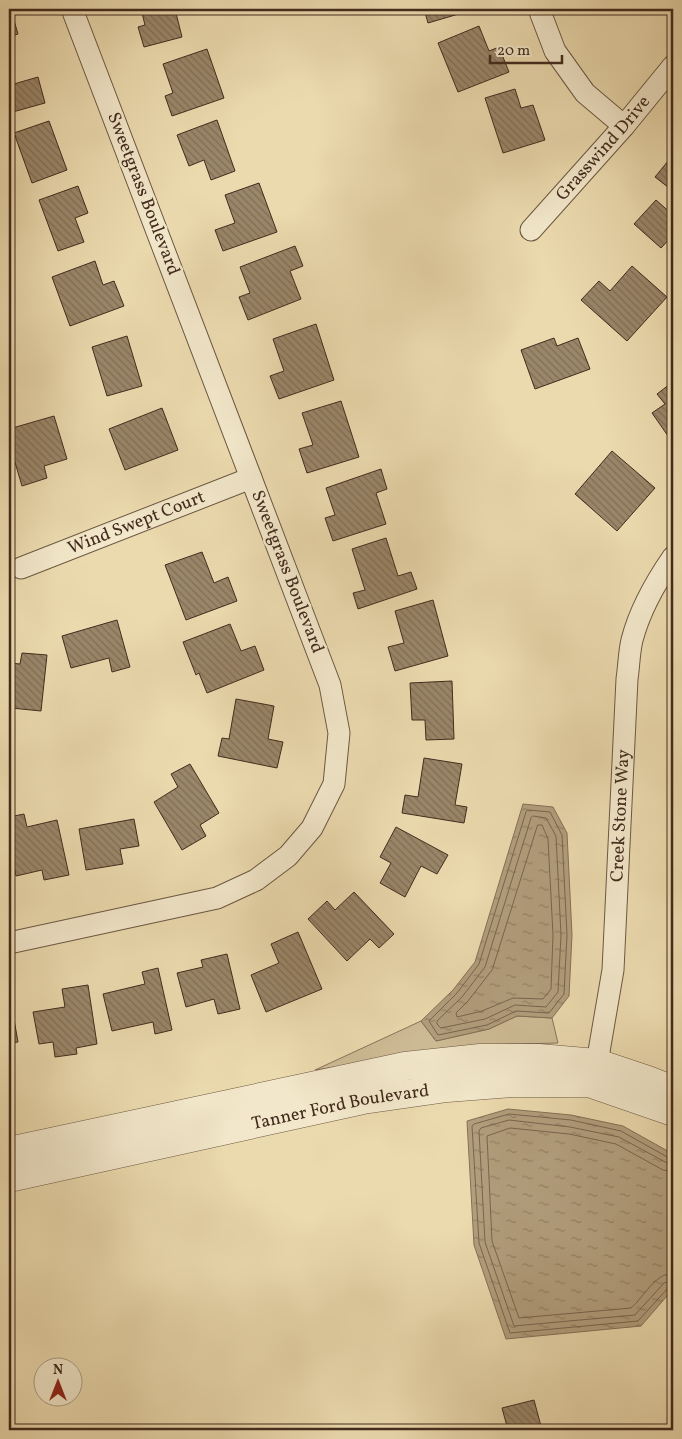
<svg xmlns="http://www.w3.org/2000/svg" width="682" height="1439" font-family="Vollkorn,serif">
<defs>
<pattern id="water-ripples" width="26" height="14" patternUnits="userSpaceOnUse" patternTransform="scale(1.25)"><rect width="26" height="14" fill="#b29e7d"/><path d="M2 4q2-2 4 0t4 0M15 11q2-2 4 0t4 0" fill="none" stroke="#928166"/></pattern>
<pattern id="building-back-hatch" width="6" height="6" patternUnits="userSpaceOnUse" patternTransform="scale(1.25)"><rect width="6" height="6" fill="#9a8669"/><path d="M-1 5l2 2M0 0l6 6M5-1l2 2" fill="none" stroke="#7f6e56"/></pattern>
</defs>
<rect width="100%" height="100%" fill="#ebdaae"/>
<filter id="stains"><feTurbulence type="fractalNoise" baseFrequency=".004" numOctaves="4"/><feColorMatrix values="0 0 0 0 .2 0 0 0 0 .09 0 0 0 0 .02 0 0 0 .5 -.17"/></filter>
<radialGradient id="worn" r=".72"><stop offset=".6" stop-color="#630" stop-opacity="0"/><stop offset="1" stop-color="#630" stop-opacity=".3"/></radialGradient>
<path fill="#cebc96" stroke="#88745a" d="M517,1016L552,1018L558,1043L478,1045L315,1070L421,1021L436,1041L489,1029Z"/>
<g fill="url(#water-ripples)" stroke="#857057">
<path d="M523,804L553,807L567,833L572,935L569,996L552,1018L517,1016L489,1029L436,1041L421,1021L453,990L475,962Z"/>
<path d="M508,1109L571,1115L623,1126L673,1154V1289L641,1326L506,1339L474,1245L467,1121Z"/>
</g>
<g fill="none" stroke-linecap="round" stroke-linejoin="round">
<g stroke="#7a644e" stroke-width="1">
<path d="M528,810L550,812L562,835L567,935L564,994L549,1013L516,1011L487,1025L438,1035L429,1021L457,993L479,964L526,812Z"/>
<path d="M533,816L546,818L556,836L561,935L558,992L546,1007L515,1005L485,1019L441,1028L437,1024V1021L462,997L485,967L531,818Z"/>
<path d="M538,825H542L548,839L553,935L551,989L543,999L513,998L482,1011L457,1017L456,1013L468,1001L492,970Z"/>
<path d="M673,1158H669L621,1131L571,1120L509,1114L474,1124L472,1126L479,1243L510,1333L638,1321L668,1288L673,1287"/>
<path d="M673,1164L667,1163L619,1137L570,1127L509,1120L481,1128L479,1131L485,1242L514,1326L635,1315L664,1283L673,1280"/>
<path d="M673,1172L663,1170L616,1144L569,1134L510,1128L487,1136L492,1241L519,1318L631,1308C644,1297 654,1274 673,1273"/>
</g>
</g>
<g fill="url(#building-back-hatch)" stroke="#422b1e">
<path d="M141,9H175L182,37L144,47L138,27L145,25Z"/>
<path d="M424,9H460L462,13L428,23Z"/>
<path d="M9,10H11L18,34L9,37Z"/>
<path d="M479,26L489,51L499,47L509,72L458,92L438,43Z"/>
<path d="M207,49L224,98L172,116L165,96L173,93L163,64Z"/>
<path d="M9,65L14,84L38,77L45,103L9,113Z"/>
<path d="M515,89L521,108L533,105L545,140L503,153L485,98Z"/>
<path d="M217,120L235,171L211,180L204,160L189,166L177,135Z"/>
<path d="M49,121L67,170L32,183L14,133Z"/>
<path d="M673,155V191L655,177Z"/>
<path d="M259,183L277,232L223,251L215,230L235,223L225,195Z"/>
<path d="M78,186L88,213L75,218L84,242L58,251L39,200Z"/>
<path d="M656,200L673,215V235L661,248L634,224Z"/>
<path d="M295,246L303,266L290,271L301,299L248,320L239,297L250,293L240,267Z"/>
<path d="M95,261L103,285L114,281L124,306L70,326L52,277Z"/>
<path d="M632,266L667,297L627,341L581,300L599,281L610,291Z"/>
<path d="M316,324L334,380L279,399L270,376L284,371L273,339Z"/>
<path d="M127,336L142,386L107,396L92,347Z"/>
<path d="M554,338L557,346L578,338L590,369L535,389L521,350Z"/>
<path d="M670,384L673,389V443L652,413L665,404L657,394Z"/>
<path d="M341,401L359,457L307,473L299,449L313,445L302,413Z"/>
<path d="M162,408L178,450L125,470L109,429Z"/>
<path d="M54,416L67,459L44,466L47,478L22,486L9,442V429Z"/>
<path d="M612,451L655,488L617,531L575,494Z"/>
<path d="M381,469L387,489L376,493L386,524L333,541L325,518L335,515L326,488Z"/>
<path d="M386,538L398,576L411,572L417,589L358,609L353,593L365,590L352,549Z"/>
<path d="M202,552L214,583L228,577L237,601L186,620L165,565Z"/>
<path d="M433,600L448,656L395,671L388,647L404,643L395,611Z"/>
<path d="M117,620L130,667L112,672L109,658L71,668L62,636Z"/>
<path d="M230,624L241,651L255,646L264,670L207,693L199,673L196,675L183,642Z"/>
<path d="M22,653L47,655L41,711L11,708L9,722V663L20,664Z"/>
<path d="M452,681L454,739L426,740L425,720H412L410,683Z"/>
<path d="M236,699L274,706L268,739L283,742L277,768L218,756L222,738L229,739Z"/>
<path d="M424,758L462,764L455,805L467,807L464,823L402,813L405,795L418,797Z"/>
<path d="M190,764L219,813L200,825L206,836L182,850L154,802L178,787L171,774Z"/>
<path d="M24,814L27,827L57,820L69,875L44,880L42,870L16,876L9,844V817Z"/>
<path d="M134,819L139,846L120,849L123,864L86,870L79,829Z"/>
<path d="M396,827L448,855L437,874L421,866L405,897L380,883L391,863L380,857Z"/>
<path d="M354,892L394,934L379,948L370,939L347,961L308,919L327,901L335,910Z"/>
<path d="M298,932L322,989L266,1012L251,975L279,963L271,944Z"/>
<path d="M227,954L240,1009L218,1014L214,999L186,1007L177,973L203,967L201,960Z"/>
<path d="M158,968L172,1030L155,1034L153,1022L112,1031L103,994L145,984L142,972Z"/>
<path d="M88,985L97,1044L76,1048L77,1054L55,1057L53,1042L39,1044L33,1012L65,1007L62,989Z"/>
<path d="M12,1008L18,1042L9,1043V1009Z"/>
<path d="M534,1400L542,1430H508L502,1408Z"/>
</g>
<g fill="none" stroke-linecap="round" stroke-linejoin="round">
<g stroke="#6c5742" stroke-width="23">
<g id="minor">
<path d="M539,9L555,51L585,93L624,126"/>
<path id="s1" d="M531,230L624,126L673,66"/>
<path id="s2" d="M21,568L251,478"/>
<path d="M9,943L217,898L256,880L288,856L312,828L334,784L339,733L330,685L72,9"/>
<path id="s3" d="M591,1078L597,1063L613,970L627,679C629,666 629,652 632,640C640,609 655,583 673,557"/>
</g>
</g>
<g stroke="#6c5742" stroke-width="29">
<g id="tertiary">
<path d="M9,1151L405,1066L480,1058H539L597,1063L648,1080L673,1090"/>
<path id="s4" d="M9,1178L363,1100L447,1088L513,1083H589L673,1112"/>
</g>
</g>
<use href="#minor" stroke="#f2e7ca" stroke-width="21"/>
<use href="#tertiary" stroke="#f2e7ca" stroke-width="28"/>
</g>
<g text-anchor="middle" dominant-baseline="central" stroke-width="5" stroke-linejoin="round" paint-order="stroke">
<g font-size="18" fill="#422b1e" stroke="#f2e7ca">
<text stroke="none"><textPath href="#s1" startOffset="109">Grasswind Drive</textPath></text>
<text transform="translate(143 194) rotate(69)">Sweetgrass Boulevard</text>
<text stroke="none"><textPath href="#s2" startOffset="124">Wind Swept Court</textPath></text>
<text transform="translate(287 572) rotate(69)">Sweetgrass Boulevard</text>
<text stroke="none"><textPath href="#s3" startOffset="265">Creek Stone Way</textPath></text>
<text stroke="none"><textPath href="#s4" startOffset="339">Tanner Ford Boulevard</textPath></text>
</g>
</g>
<rect width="682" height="1439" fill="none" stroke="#ebdaae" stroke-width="30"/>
<rect x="10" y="10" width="662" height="1419" fill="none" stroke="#422b1e" stroke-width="2.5"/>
<rect x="15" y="15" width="652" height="1409" fill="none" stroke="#422b1e"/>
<g transform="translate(58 1382)"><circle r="24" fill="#f2e7ca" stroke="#ac9c85"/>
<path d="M0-4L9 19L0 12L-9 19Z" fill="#8f2418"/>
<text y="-8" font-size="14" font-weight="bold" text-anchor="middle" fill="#422b1e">N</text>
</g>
<path d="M490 55v8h72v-8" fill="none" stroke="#422b1e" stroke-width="2.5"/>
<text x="497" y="55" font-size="15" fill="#422b1e" stroke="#f2e7ca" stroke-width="4" paint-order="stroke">20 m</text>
<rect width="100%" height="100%" filter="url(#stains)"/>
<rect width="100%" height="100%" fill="url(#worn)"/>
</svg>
